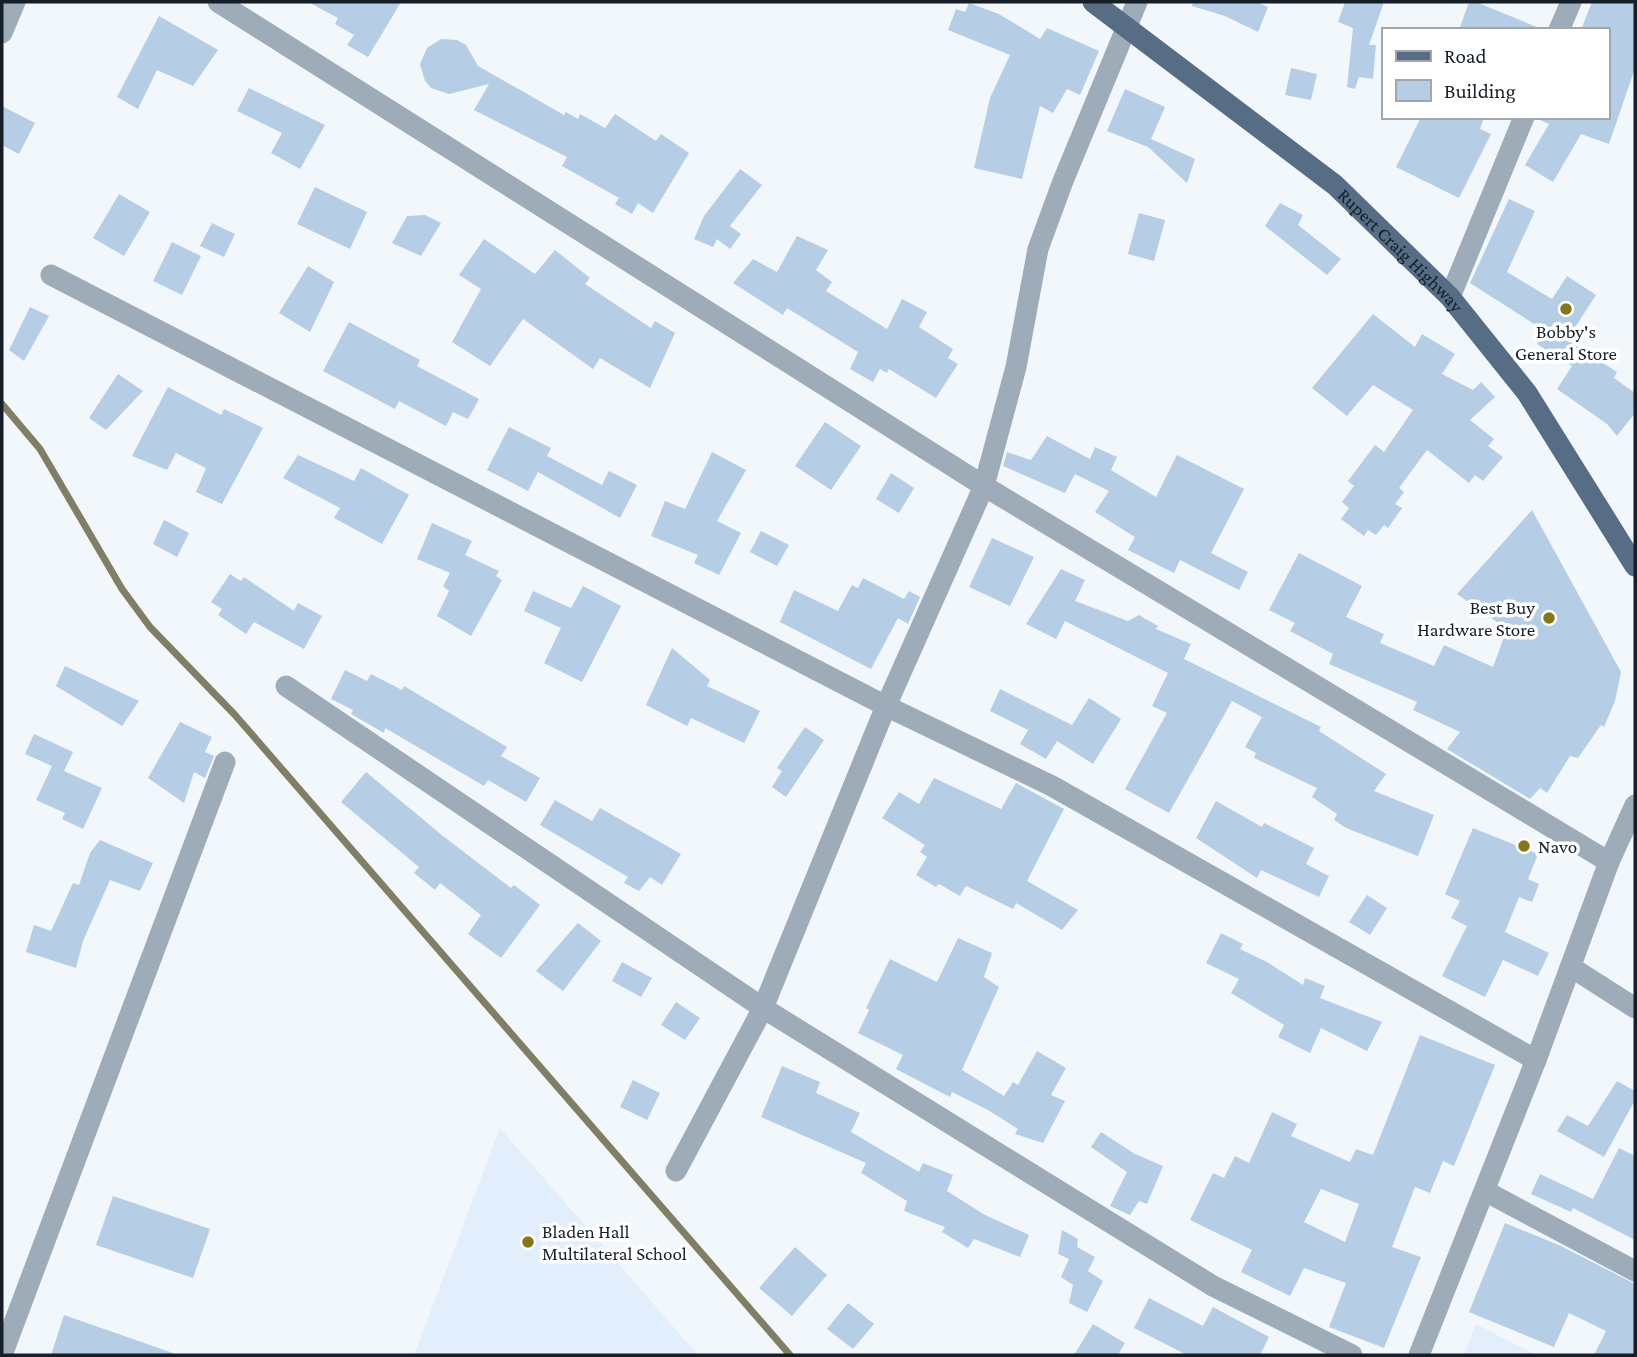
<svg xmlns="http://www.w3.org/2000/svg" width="1637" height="1357" font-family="'Crimson Pro',serif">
<rect width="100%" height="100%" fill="#f2f7fc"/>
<g fill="#e2eefb">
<path d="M500,1128L698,1355H414Z"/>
<path d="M1476,1324L1536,1355H1464Z"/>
</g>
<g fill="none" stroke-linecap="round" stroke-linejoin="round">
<path stroke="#807e64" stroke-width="7" d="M2,404L40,449L122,589L150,627L235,715L790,1355"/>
</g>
<g fill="#b5cde5" fill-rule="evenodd">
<path d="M308,2H401L368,57L347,45L354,35L335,24L338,18Z"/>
<path d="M1193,2H1256L1268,7L1258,32L1225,16L1192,6Z"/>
<path d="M1345,2H1384L1369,45H1376L1373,79L1359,77L1355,89L1347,87L1353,28L1338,22Z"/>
<path d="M1469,2H1476L1544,30H1459Z"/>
<path d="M1592,2H1635V68L1609,144L1581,134L1553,182L1525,165L1549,124L1540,120L1541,117H1607V30H1581Z"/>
<path d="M969,3L999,14L1040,39L1047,28L1099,51L1080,95L1067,89L1053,113L1040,106L1022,179L974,168L990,98L1010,55L948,30L956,9L965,12Z"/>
<path d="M159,16L218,50L193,86L157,70L138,109L117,97Z"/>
<path d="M441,39L457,40L466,45L478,66L564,115L566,112L578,119L580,114L605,128L615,114L656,141L661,134L689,153L653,213L638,203L632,214L615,204L619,198L562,166L567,157L474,110L489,84L449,94L431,88L425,81L420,64L427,48Z"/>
<path d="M1291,68L1317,74L1311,100L1285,95Z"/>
<path d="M249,88L325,125L300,169L271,153L282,133L237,111Z"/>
<path d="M1125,89L1165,107L1151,139L1195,159L1187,183L1148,147L1107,131Z"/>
<path d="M2,106L35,123L19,154L2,145Z"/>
<path d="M1421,117H1484L1480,129L1491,134L1459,198L1396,167Z"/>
<path d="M740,169L762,185L730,226L741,234L730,249L717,239L713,247L694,239L704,216Z"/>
<path d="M315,187L367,212L350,249L297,224Z"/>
<path d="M119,194L150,212L124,256L93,238Z"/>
<path d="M1509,199L1535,211L1507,272L1552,299L1567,276L1596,295L1567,340L1617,372L1614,378L1635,393V413L1617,436L1607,424L1557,389L1572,366L1537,344L1545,331L1470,283Z"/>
<path d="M1280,203L1303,215L1298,225L1341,259L1327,275L1265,226Z"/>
<path d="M1139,213L1165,220L1154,261L1128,254Z"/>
<path d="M425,215L441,223L421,256L392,243L407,216Z"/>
<path d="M212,223L235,234L224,257L200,246Z"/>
<path d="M797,236L828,250L816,270L832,282L826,291L887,329L902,299L927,312L919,327L953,349L948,358L958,364L936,398L889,369L887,373L880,369L873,382L850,369L858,352L787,308L783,315L733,283L753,259L777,272Z"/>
<path d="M484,239L535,274L555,250L590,278L585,284L651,328L655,321L675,333L650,388L600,358L593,369L523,319L490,366L452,342L481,289L459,275Z"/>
<path d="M172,242L201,256L182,295L153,281Z"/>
<path d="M308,266L334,282L310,332L279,313Z"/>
<path d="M30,307L49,316L24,361L9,350Z"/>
<path d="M1373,314L1415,347L1422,334L1455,354L1442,374L1473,390L1481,382L1495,397L1470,420L1494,439L1488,446L1503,457L1483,481L1475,475L1469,483L1427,450L1399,488L1404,492L1395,504L1402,508L1388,528L1384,525L1376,535L1368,530L1364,536L1341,519L1349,508L1342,502L1354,486L1348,481L1375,445L1384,452L1413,410L1373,385L1347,416L1312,388Z"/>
<path d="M349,322L420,360L417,366L479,399L468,419L453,412L446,426L399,401L395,409L323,371Z"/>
<path d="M118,374L143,391L106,430L89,418Z"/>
<path d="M168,387L221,415L224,409L263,428L222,504L196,492L206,468L176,453L167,470L132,456Z"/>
<path d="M825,422L861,446L831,490L795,466Z"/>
<path d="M509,427L551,448L547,456L602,485L609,471L637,485L620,518L538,472L528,491L487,470Z"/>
<path d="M1047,436L1090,459L1095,447L1117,457L1111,470L1156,497L1177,455L1244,489L1211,553L1248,572L1239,590L1180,560L1174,573L1128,550L1135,537L1095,512L1109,491L1075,474L1065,493L1003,466L1007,452L1031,460Z"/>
<path d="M712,452L746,470L717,521L741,533L719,575L694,563L698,555L651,536L665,501L685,509Z"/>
<path d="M298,455L354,481L361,468L409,495L382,544L334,518L340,508L283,478Z"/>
<path d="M891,473L914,488L899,513L876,499Z"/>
<path d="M1532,510L1621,672L1615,701L1604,727L1601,725L1578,758L1570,756L1547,793L1540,788L1530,799L1447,749L1460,732L1413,710L1417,702L1329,664L1333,654L1290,631L1295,623L1269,610L1299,553L1362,586L1346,617L1384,634L1380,643L1434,666L1444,645L1493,667L1507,629L1457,594Z"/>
<path d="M164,520L189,533L177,557L153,544Z"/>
<path d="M432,523L472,541L465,555L499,571L496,576L502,580L471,636L437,616L449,591L443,586L450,573L417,559Z"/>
<path d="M761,531L789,545L777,566L750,552Z"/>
<path d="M992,538L1034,557L1010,606L969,587Z"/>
<path d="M1061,569L1085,580L1075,601L1128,621L1139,615L1158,626L1156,629L1191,644L1184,659L1321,727L1319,731L1386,774L1374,791L1434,815L1418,856L1346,828L1334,820L1337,814L1312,797L1317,788L1254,758L1256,753L1245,747L1262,717L1232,701L1169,813L1125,789L1167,713L1152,706L1168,673L1065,621L1056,639L1026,624Z"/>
<path d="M230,574L241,581L244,577L294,611L298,603L322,616L304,649L254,622L246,634L218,615L222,609L211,602Z"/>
<path d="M863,578L904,599L909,591L920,597L908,624L898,618L871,669L780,622L794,590L838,611L852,585L858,588Z"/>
<path d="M583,586L621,606L582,682L544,663L561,628L524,611L533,591L571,608Z"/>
<path d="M672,648L710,680L707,686L760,711L744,743L691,718L687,726L646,705Z"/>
<path d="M65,666L139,701L122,726L56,686Z"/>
<path d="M345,670L367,681L371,674L402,690L404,686L507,747L501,756L540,778L526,802L488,780L484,786L385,728L384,733L351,714L353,710L331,699Z"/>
<path d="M1000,689L1072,725L1089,698L1121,719L1093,764L1057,741L1046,759L1020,744L1028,730L990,711Z"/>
<path d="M180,722L212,737L205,752L214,756L205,778L194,772L184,803L148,778Z"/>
<path d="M805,727L824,740L786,797L772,787L782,771L777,768Z"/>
<path d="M34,734L73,752L64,771L102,788L83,829L62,819L65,813L36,800L52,766L25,754Z"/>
<path d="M366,772L443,836L511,888L514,885L540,905L501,958L468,934L481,915L440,883L435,890L414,873L419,867L341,802Z"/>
<path d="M934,778L1001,809L1016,783L1064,809L1027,881L1078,910L1062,930L1016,903L1013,909L966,886L960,896L939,884L936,887L916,875L927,857L920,852L925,845L882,818L899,792L919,804Z"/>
<path d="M555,800L592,821L600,808L681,854L662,885L650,877L639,891L624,883L628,877L540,825Z"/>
<path d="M1216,801L1262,827L1264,823L1314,848L1306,864L1329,876L1319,897L1261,870L1257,878L1196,838Z"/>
<path d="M1473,828L1538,854L1528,879L1539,884L1532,902L1519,897L1505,932L1549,953L1538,976L1503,960L1485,997L1442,976L1467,926L1451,918L1460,901L1445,894Z"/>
<path d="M100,840L153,863L140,891L110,880L83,941L76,968L26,952L34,925L51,931L73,883L79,885L90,853Z"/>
<path d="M1367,895L1387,908L1370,935L1349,922Z"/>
<path d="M578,923L601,941L563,991L536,971Z"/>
<path d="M1221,933L1243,944L1240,949L1267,962L1303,985L1305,978L1325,986L1320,998L1382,1022L1367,1051L1321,1028L1310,1053L1278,1037L1284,1025L1231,993L1239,979L1206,963Z"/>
<path d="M958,938L992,953L984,977L999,987L962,1070L1004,1096L1013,1082L1018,1085L1037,1051L1066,1068L1051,1095L1065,1101L1043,1143L1015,1134L1018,1129L988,1110L952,1092L950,1097L896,1069L903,1055L858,1033L869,1010L866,1008L890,959L937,982Z"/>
<path d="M622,962L652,978L641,997L612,981Z"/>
<path d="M676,1002L700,1018L685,1040L661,1025Z"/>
<path d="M1420,1035L1495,1065L1454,1166L1443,1161L1430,1193L1415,1187L1392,1247L1421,1257L1384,1348L1329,1327L1346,1283L1304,1268L1290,1296L1241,1272L1252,1250L1190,1220L1213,1173L1224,1178L1235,1156L1249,1163L1272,1112L1297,1124L1291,1136L1350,1162L1356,1149L1373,1155ZM1321,1189L1359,1204L1345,1242L1304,1222Z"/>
<path d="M782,1066L820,1082L816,1093L860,1113L851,1132L919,1172L923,1163L953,1175L947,1191L985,1215L1029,1235L1020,1257L974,1239L968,1248L942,1232L945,1227L904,1211L907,1201L861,1173L866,1163L761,1117Z"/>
<path d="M633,1080L660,1093L647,1120L620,1107Z"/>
<path d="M1617,1081L1635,1091V1100L1604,1157L1557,1131L1567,1115L1588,1126Z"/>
<path d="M1101,1132L1135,1154L1163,1166L1147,1204L1139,1201L1130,1215L1110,1206L1127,1172L1091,1147Z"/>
<path d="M1619,1148L1635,1156V1240L1573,1208L1571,1212L1531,1194L1540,1174L1593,1199Z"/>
<path d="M113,1196L210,1229L193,1278L96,1245Z"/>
<path d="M1505,1223L1561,1246L1635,1284V1355H1594L1606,1331L1569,1313L1554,1347L1469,1312Z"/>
<path d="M1062,1230L1078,1239L1077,1247L1095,1257L1088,1271L1103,1281L1087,1312L1069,1303L1073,1285L1061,1277L1069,1259L1058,1254Z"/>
<path d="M795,1247L827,1275L792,1316L759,1288Z"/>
<path d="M1149,1298L1203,1326L1213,1307L1269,1337L1260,1355H1187L1134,1328Z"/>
<path d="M848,1303L874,1324L853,1349L827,1329Z"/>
<path d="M64,1315L173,1353L172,1355H51Z"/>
<path d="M1093,1324L1125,1343L1118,1355H1074Z"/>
</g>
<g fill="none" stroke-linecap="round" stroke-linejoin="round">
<g stroke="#9eabb9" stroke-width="21">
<path d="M218,2L984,486L1609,862"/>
<path d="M1559,30L1571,2"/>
<path d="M2,33L15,2"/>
<path d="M51,275L886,706L1052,786L1536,1060"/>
<path d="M1450,297L1524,117"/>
<path d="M286,686L763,1008L1213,1286L1352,1355"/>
<path d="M1571,967L1635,1008"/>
<path d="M676,1171L763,1008L886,706L984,486L1016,367L1038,249L1063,181L1137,2"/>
<path d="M1485,1191L1635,1271"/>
<path d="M2,1355L225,762"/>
<path d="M1419,1355L1536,1060L1609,862L1635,805"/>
</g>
<path stroke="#566d85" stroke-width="21" id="s1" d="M1093,2L1335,185L1450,297L1527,393L1635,566"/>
</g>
<g fill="#857619" stroke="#fff" stroke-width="2.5">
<circle cx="1566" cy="309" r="7"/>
<circle cx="1549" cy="618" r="7"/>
<circle cx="1524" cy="846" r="7"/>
<circle cx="528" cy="1242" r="7"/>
</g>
<g text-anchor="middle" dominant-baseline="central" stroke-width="7" stroke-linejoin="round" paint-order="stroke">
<g font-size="19" fill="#161f28" stroke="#fff">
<text stroke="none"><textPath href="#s1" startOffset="396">Rupert Craig Highway</textPath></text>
</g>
<g font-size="19" fill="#161f28" stroke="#fff" text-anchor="start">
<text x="1566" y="331" text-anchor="middle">Bobby's<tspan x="1566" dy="22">General Store</tspan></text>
<text x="1535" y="607" text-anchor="end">Best Buy<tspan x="1535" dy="22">Hardware Store</tspan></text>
<text x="1538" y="846">Navo</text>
<text x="542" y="1231">Bladen Hall<tspan x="542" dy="22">Multilateral School</tspan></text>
</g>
</g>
<rect width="1637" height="1357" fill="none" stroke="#161f28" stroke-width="7"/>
<rect x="1382" y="28" width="228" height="91" fill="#ffffff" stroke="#a2a5a9" stroke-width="2"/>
<rect x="1396" y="51" width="35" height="10" fill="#566d85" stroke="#a2a5a9" stroke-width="2"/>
<text x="1444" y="63" font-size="21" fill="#161f28">Road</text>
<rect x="1396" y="80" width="35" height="21" fill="#b5cde5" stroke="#a2a5a9" stroke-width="2"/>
<text x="1444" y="98" font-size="21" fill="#161f28">Building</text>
</svg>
